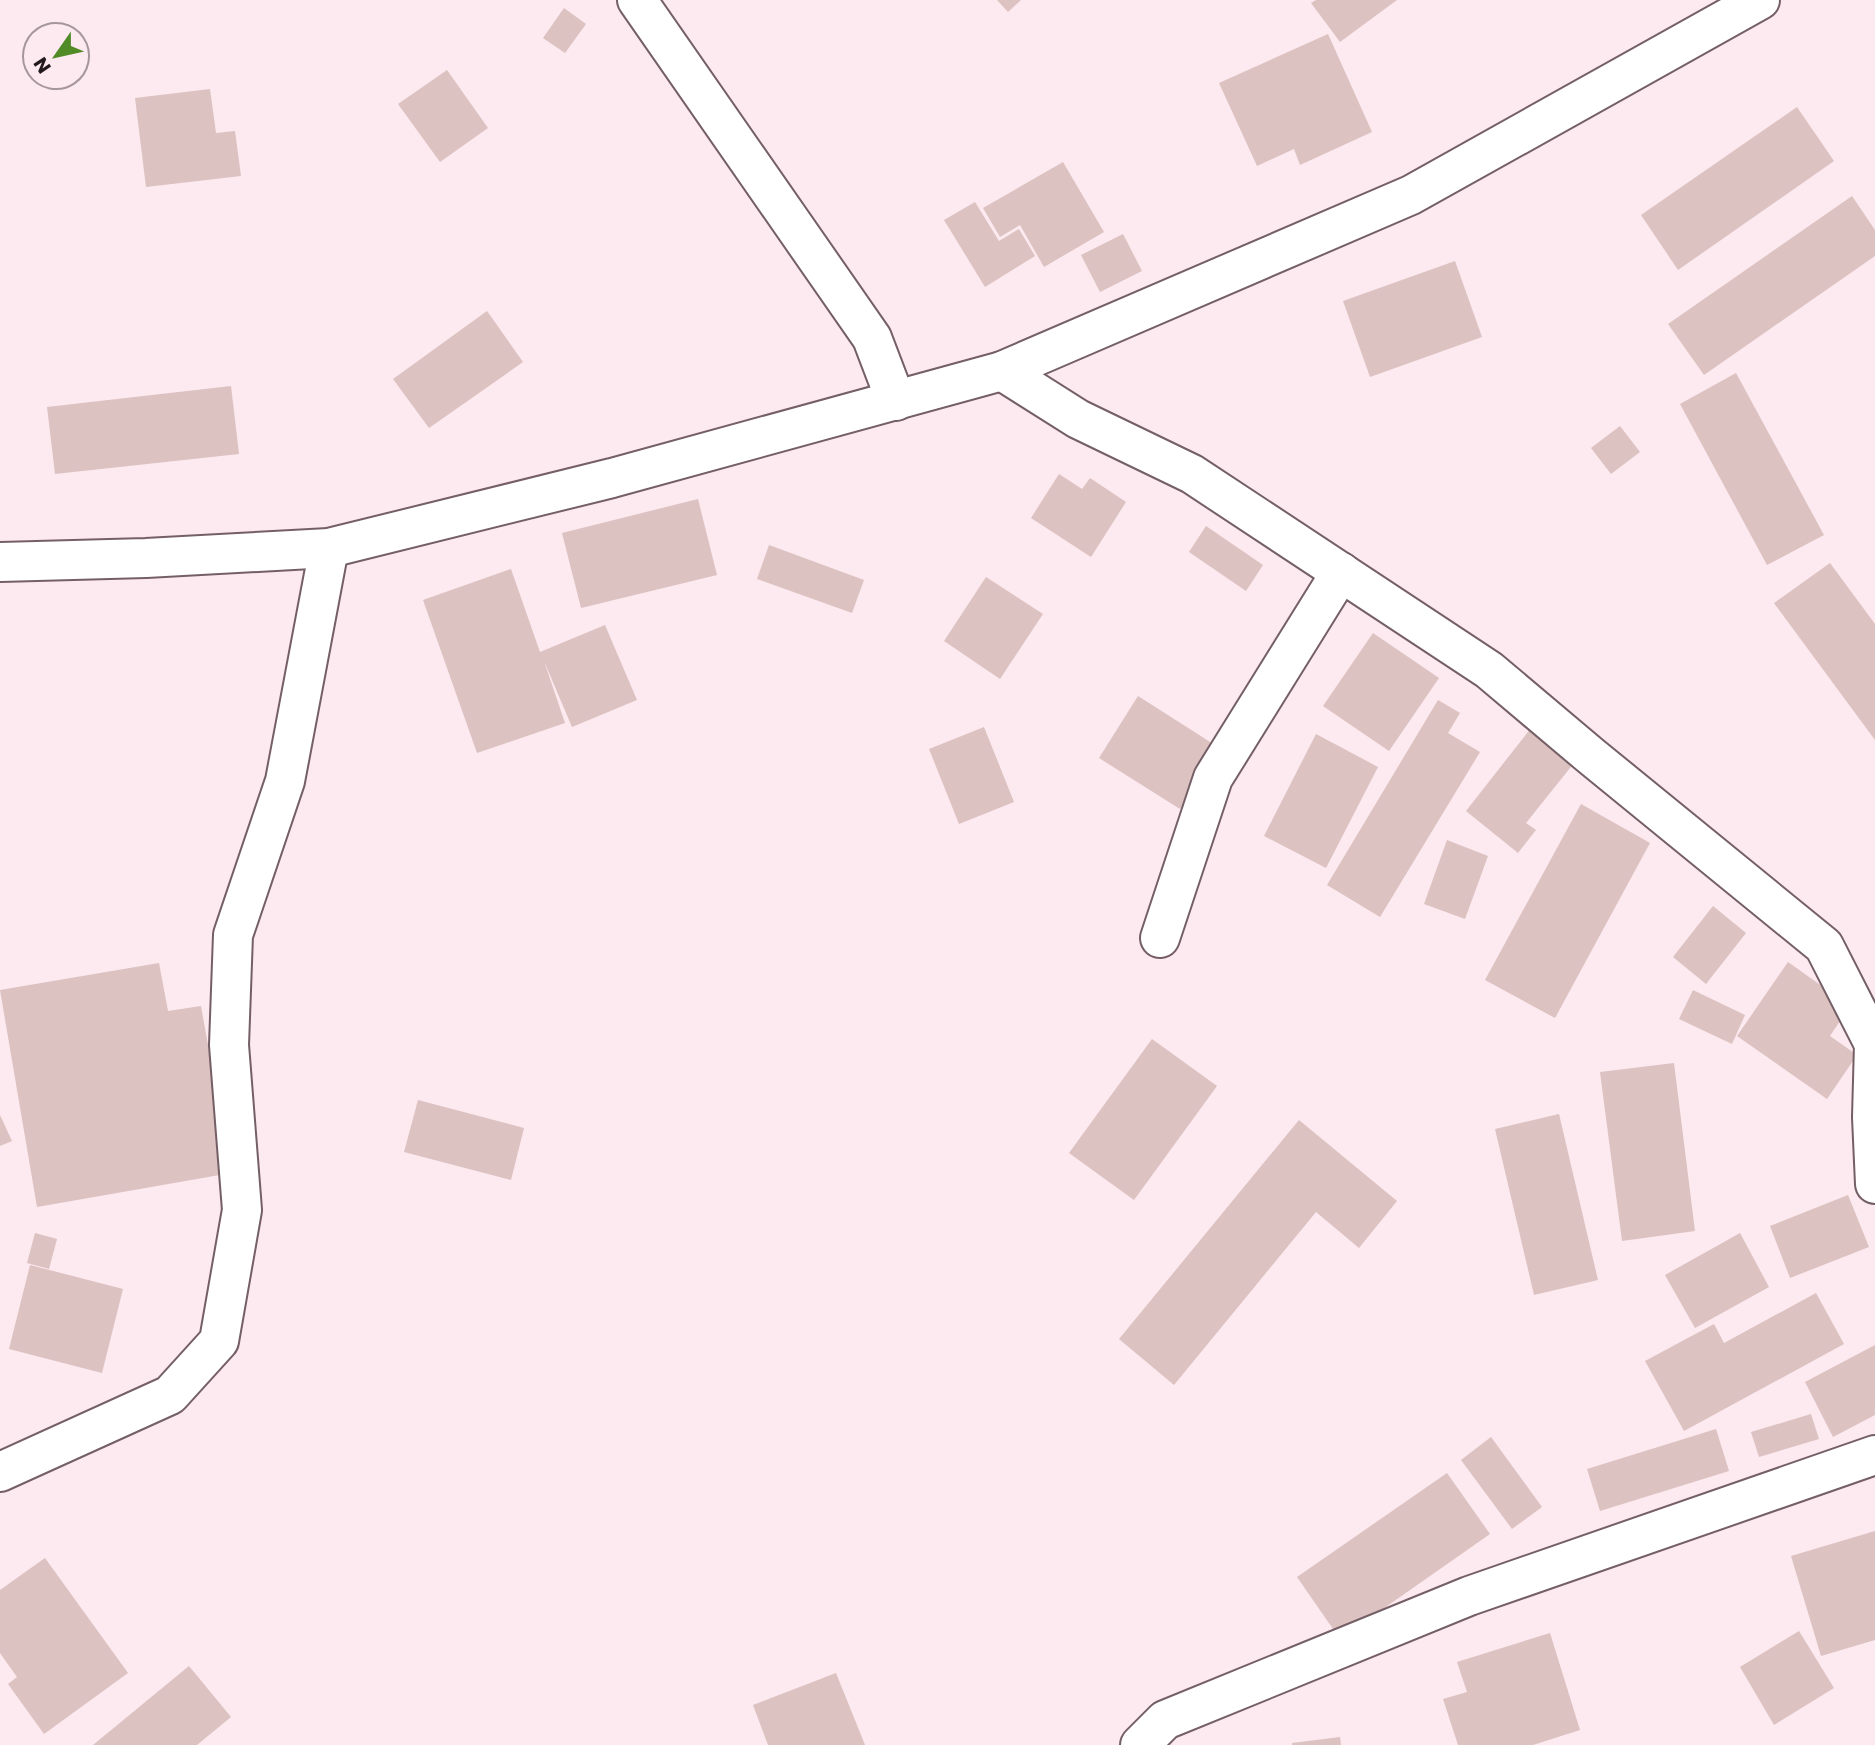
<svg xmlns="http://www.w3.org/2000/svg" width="1875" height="1745" font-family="Poppins,sans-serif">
<rect width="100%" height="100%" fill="#fde9f0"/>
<g fill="#dcc2c0">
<path d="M997,0H1021L1008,12Z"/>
<path d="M1316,0H1397L1340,42L1311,3Z"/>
<path d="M564,8L586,24L565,53L543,38Z"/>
<path d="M1328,34L1372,132L1300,165L1294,149L1257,166L1219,83Z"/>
<path d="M447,70L488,128L440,162L398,104Z"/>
<path d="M210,89L216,133L235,131L241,176L146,187L135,98Z"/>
<path d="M1797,107L1834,161L1678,270L1641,215Z"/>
<path d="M1063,162L1104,232L1044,267L1020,225L1000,237L983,208Z"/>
<path d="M1852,196L1875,230V256L1704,375L1668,324Z"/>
<path d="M975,202L999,241L1019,229L1035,256L985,287L944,220Z"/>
<path d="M1123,234L1142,271L1100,292L1081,255Z"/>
<path d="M1455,261L1482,337L1370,377L1343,301Z"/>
<path d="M487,311L523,362L429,428L393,379Z"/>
<path d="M1736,373L1824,535L1767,565L1680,404Z"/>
<path d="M231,386L239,454L55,474L47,407Z"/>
<path d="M1620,426L1640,452L1611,474L1591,448Z"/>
<path d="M1059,474L1082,489L1090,478L1126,502L1091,557L1031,518Z"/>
<path d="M698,499L717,575L581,608L562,533Z"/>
<path d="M1206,526L1263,565L1246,591L1189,552Z"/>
<path d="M769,545L864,580L852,613L757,579Z"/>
<path d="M1830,563L1875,624V740L1774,603Z"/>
<path d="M511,569L540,652L605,625L637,700L572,727L544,661L565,723L477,753L423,600Z"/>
<path d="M986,577L1043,614L1000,679L944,641Z"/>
<path d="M1373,633L1439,678L1389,751L1323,706Z"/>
<path d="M1138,696L1218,747L1180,809L1099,758Z"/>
<path d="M1438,700L1460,713L1448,733L1480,752L1380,917L1327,885Z"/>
<path d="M984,727L1014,802L959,824L929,749Z"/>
<path d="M1531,728L1574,763L1526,823L1536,830L1518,853L1466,811Z"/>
<path d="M1316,734L1378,767L1326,868L1264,836Z"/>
<path d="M1581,804L1650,843L1555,1018L1485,980Z"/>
<path d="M1447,840L1488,856L1465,919L1424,904Z"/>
<path d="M1713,906L1746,933L1706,984L1673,957Z"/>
<path d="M1788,962L1850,1006L1830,1036L1857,1055L1827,1099L1737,1036Z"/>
<path d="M159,963L168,1011L201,1006L231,1173L37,1207L0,990Z"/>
<path d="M1693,990L1745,1015L1732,1044L1679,1019Z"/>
<path d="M1152,1039L1217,1086L1134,1200L1069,1153Z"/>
<path d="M1674,1063L1695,1231L1622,1241L1600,1072Z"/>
<path d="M418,1100L524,1128L511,1180L404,1152Z"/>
<path d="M1559,1114L1598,1280L1534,1295L1495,1129Z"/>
<path d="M0,1115L12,1141L0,1146Z"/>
<path d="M1299,1120L1397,1201L1359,1248L1316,1212L1174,1385L1119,1339Z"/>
<path d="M1848,1195L1869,1247L1790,1278L1770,1226Z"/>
<path d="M35,1233L57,1239L49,1269L27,1263Z"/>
<path d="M1740,1233L1769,1287L1695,1328L1665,1275Z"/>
<path d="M30,1265L123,1289L102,1373L9,1349Z"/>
<path d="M1816,1293L1844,1344L1684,1431L1645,1361L1714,1324L1724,1343Z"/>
<path d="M1875,1345V1415L1833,1437L1805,1382Z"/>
<path d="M1811,1414L1819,1439L1759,1457L1751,1432Z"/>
<path d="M1716,1429L1729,1471L1600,1511L1587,1469Z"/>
<path d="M1491,1437L1542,1507L1512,1529L1461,1460Z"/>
<path d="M1447,1473L1490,1534L1340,1639L1297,1577Z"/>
<path d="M1875,1531V1640L1821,1656L1791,1556Z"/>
<path d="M45,1558L128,1673L44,1734L8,1684L17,1677L0,1653V1590Z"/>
<path d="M1799,1631L1834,1688L1774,1725L1740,1667Z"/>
<path d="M1550,1633L1580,1730L1533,1745H1458L1443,1699L1467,1692L1457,1662Z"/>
<path d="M189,1666L231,1717L197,1745H93Z"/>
<path d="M836,1673L865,1745H768L753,1705Z"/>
<path d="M1340,1737L1341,1745H1292V1743Z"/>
</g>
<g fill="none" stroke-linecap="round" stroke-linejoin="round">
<g stroke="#755f67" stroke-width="42">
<g id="minor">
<path d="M637,0L872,338L896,401"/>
<path d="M1002,371L1078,419L1192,474L1489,670L1591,756L1824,946L1874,1044L1872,1117L1875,1184"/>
<path d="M1160,938L1213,778L1341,572"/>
<path d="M0,1472L170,1395L219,1341L242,1210L229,1045L233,935L285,781L329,548"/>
<path d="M1140,1745L1165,1720L1469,1596L1875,1455"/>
</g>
</g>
<g stroke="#755f67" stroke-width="42">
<path id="tertiary" d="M0,562L146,558L329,548L612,478L1002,371L1411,195L1760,0"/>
</g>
<use href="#minor" stroke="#fff" stroke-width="38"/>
<use href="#tertiary" stroke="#fff" stroke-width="38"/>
</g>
<g transform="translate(56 56) rotate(236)"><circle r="33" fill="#fde9f0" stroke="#a5969b" stroke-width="2"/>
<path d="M0-5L12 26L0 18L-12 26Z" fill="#518b27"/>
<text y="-10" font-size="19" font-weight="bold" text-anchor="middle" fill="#22191c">N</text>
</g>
</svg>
